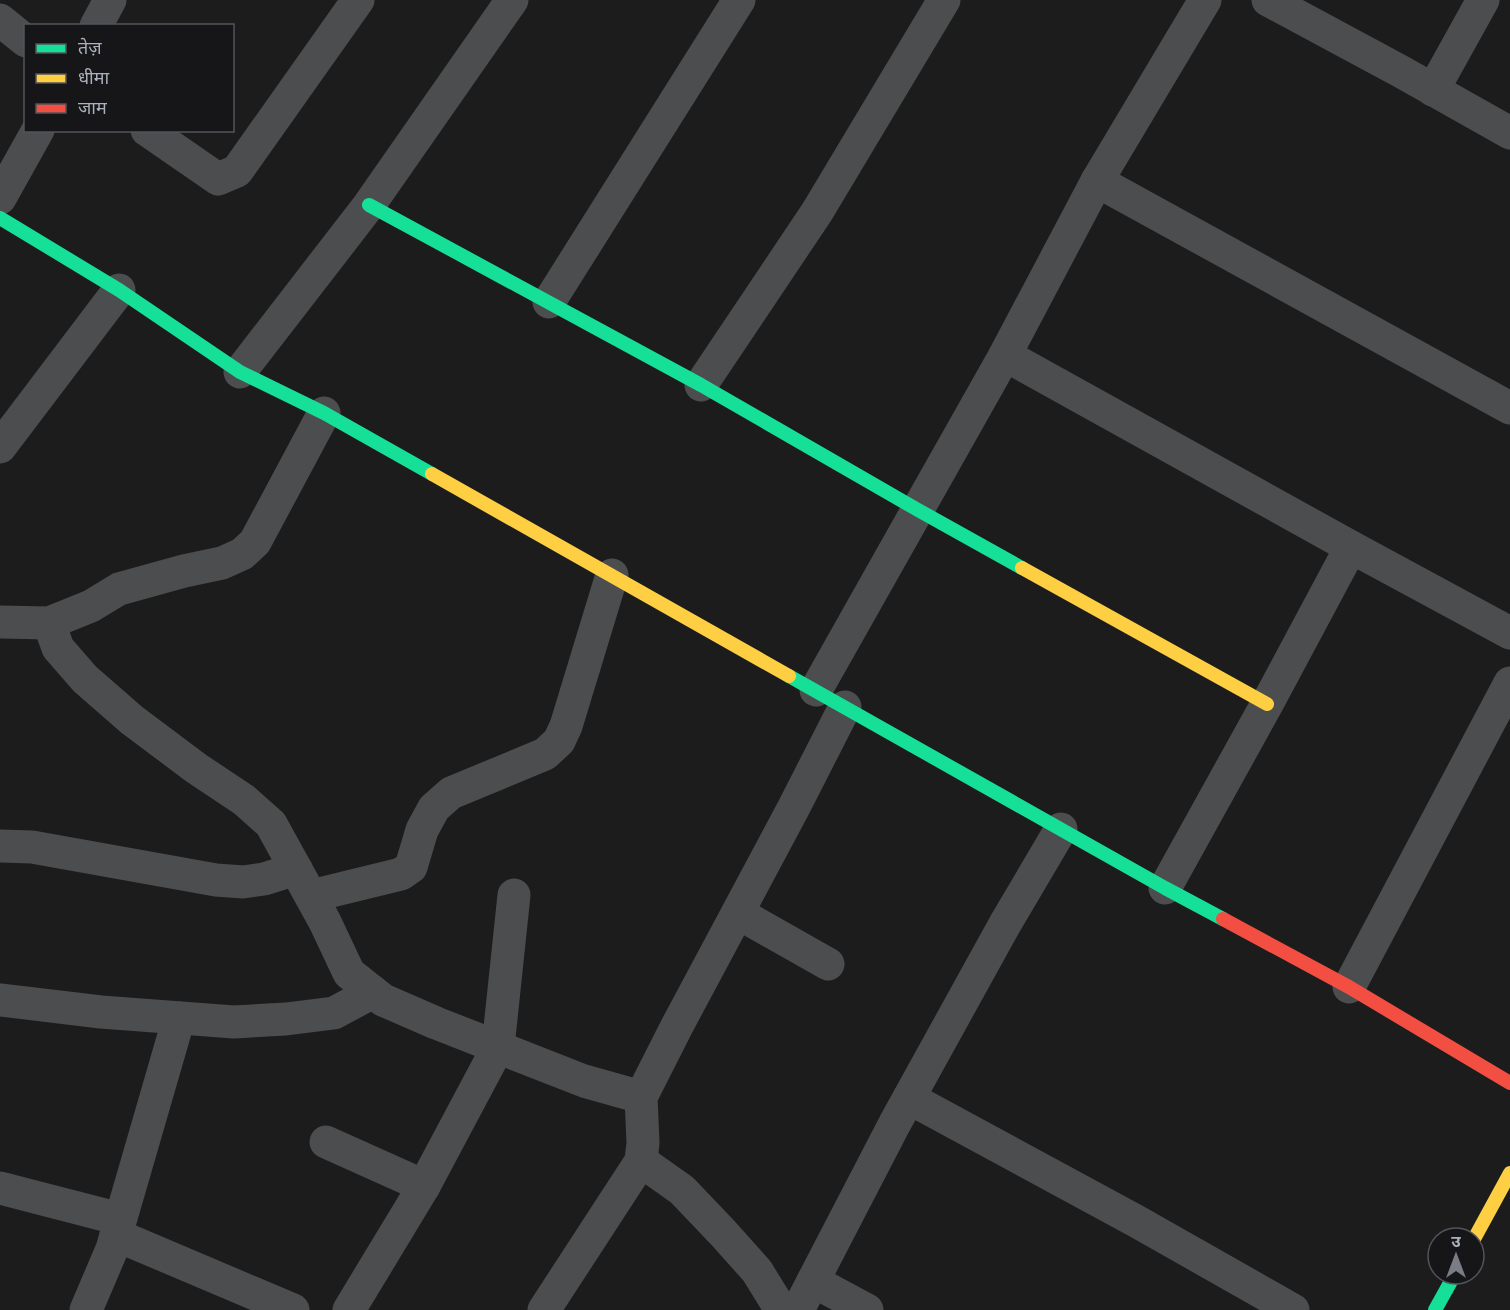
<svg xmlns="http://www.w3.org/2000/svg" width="1510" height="1310" font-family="Roboto,'Noto Sans Devanagari',sans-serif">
<rect width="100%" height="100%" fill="#1c1c1c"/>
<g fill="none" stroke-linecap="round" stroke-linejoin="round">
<g stroke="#4b4d4f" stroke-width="33">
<path d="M1268,0L1400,71L1510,133"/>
<path d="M0,20L26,41"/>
<path d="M96,26L110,0"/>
<path d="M1433,90L1483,0"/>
<path d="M147,130L218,179L237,171L358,0"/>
<path d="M1097,181L1510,408"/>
<path d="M0,198L38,130"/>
<path d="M549,302L739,0"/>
<path d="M1005,355L1351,547L1510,633"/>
<path d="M240,372L369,205L512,0"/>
<path d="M701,385L817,212L944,0"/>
<path d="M0,447L119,290"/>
<path d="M0,622L49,623L91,606L119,589L184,571L222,563L242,554L255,542L324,413"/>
<path d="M49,623L58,648L85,679L132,720L196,768L244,800L271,824L325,922L349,973L383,1000L436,1023L584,1081L641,1097"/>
<path d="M816,690L1005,355L1097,181L1205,0"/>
<path d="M0,846L32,847L216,880L243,882L264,879L296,869"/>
<path d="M1165,888L1267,704L1351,547"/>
<path d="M311,896L401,874L411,867L422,830L434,808L451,793L545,754L559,741L566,726L612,575"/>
<path d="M738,913L828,964"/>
<path d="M1349,987L1510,683"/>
<path d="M0,1000L101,1012L234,1022L286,1019L334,1013L373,992"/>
<path d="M909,1098L1136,1221L1293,1310"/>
<path d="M326,1142L424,1186"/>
<path d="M641,1161L682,1190L723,1233L757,1271L781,1310"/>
<path d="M0,1188L120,1219"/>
<path d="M116,1235L293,1310"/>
<path d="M813,1281L867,1310"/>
<path d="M86,1310L112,1249L179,1018"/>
<path d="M349,1310L424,1186L498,1047L514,895"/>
<path d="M544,1310L641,1161L643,1143L641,1097L677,1026L794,807L845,707"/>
<path d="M798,1310L895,1123L1005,924L1061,829"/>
</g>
<g stroke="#16e098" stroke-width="14">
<path d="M369,205L701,385L918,510L1022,568"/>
<path d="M0,218L119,290L240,372L324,413L432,474"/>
<path d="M789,676L1165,888L1223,919"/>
<path d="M1435,1310L1455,1274"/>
</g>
<g stroke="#ffcf43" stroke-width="14">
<path d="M432,474L789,676"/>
<path d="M1022,568L1267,704"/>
<path d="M1474,1239L1510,1173"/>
</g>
<path stroke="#f24e42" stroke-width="14" d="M1223,919L1349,987L1510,1083"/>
</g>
<rect x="24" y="24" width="210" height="108" fill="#161618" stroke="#52545a" stroke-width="1.5"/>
<rect x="36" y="44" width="30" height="9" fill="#16e098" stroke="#52545a" stroke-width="1.5"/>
<text x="78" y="54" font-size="18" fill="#adb1bd">तेज़</text>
<rect x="36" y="74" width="30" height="9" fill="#ffcf43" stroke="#52545a" stroke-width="1.5"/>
<text x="78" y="84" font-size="18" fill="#adb1bd">धीमा</text>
<rect x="36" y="104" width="30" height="9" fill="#f24e42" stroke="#52545a" stroke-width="1.5"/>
<text x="78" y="114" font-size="18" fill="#adb1bd">जाम</text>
<g transform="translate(1456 1256)"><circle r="28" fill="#161618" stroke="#52545a" stroke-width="1.5"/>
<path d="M0-4.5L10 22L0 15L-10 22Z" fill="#7a7d85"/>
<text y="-9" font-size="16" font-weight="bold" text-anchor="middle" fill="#adb1bd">उ</text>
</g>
</svg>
